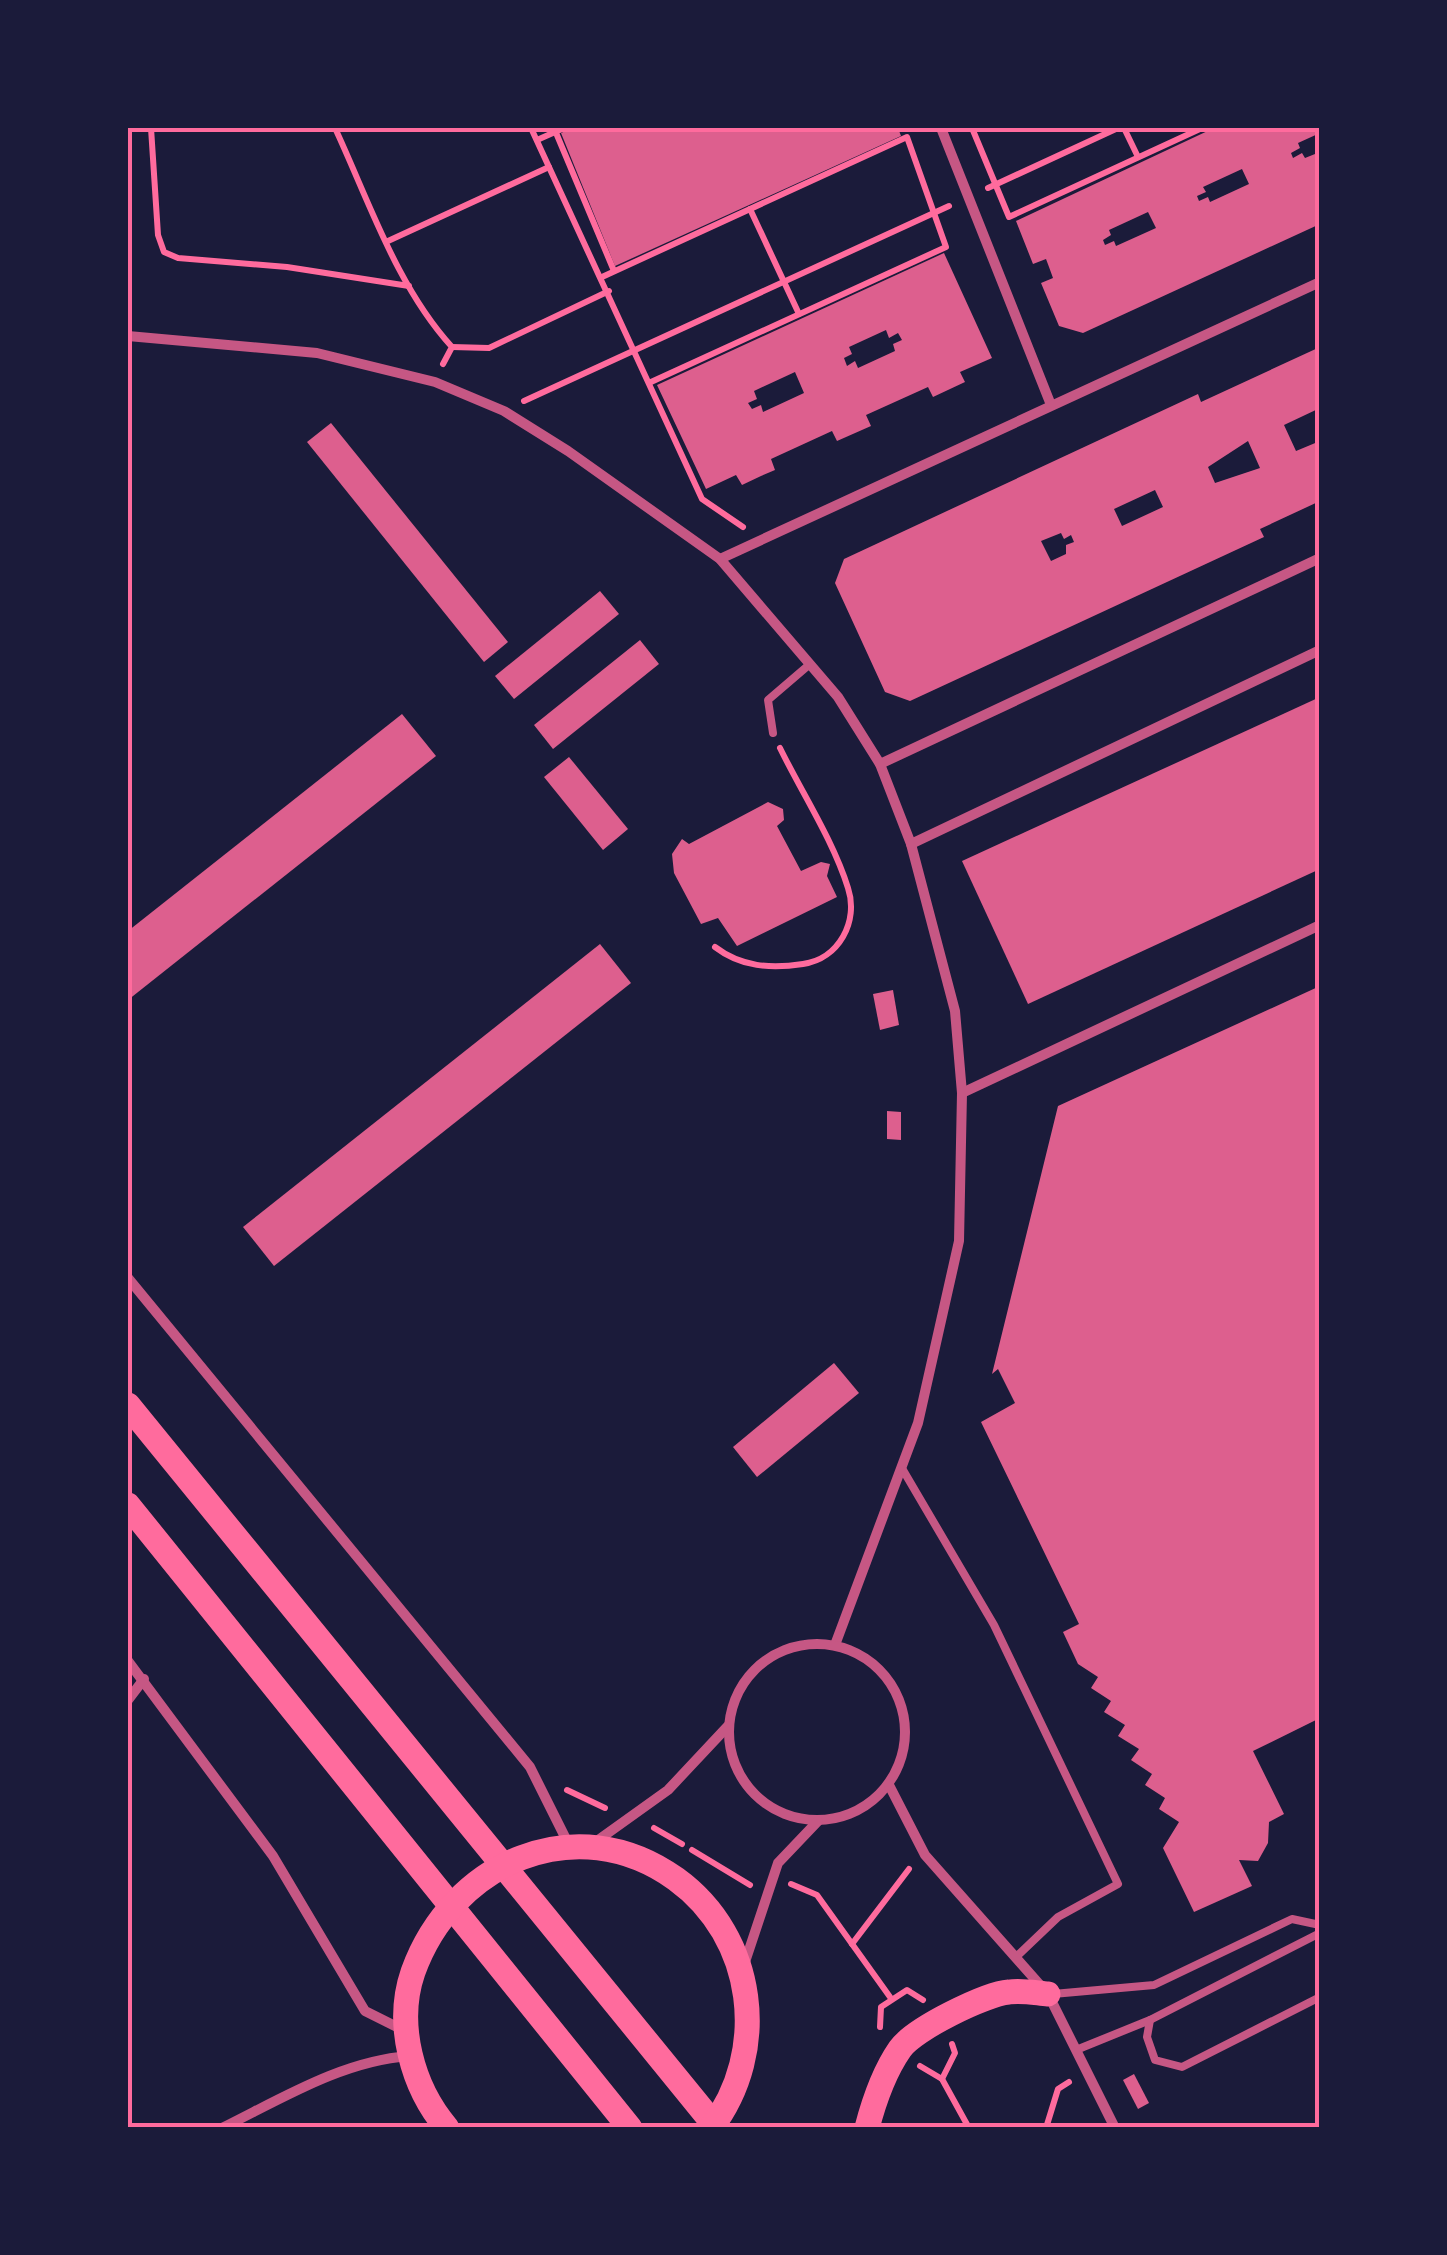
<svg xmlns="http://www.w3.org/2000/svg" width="1447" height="2255" font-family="'DM Sans',sans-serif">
<rect width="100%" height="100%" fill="#1b1b3a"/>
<g fill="#dd5f8e" fill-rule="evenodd">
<path d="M572,128H898L901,136L615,266L561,133Z"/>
<path d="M1214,128H1320V133L1298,143L1300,148L1291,153L1293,158L1302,153L1305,158L1320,152V224L1083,333L1059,326L1041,283L1053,278L1049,267L1046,259L1033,264L1016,221ZM1242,169L1249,184L1210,202L1208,197L1199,201L1197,196L1206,192L1203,187ZM1148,212L1156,228L1116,246L1114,241L1105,245L1103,240L1111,235L1109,230Z"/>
<path d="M944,253L992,358L960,372L965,382L933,397L928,387L866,415L871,426L837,441L832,431L771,459L775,470L761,476L742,485L736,475L706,489L657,385ZM886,330L889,338L898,333L902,340L893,344L895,351L858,368L855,361L847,366L844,358L852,354L849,347ZM795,372L804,393L763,412L761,405L752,409L748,403L757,399L754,391Z"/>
<path d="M1320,347V408L1284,425L1296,451L1320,441V501L1260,529L1264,537L910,701L885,692L835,583L844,559L1198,394L1201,402ZM1248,441L1260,468L1215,483L1208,467ZM1155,490L1163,507L1122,526L1114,509ZM1061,533L1064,539L1071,535L1074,542L1066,545V554L1051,561L1041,541Z"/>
<path d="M331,423L508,642L484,662L307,442Z"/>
<path d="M600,591L619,614L514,699L495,676Z"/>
<path d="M640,640L659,664L553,749L534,725Z"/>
<path d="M1320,697V869L1028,1004L962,861Z"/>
<path d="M402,714L436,756L128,1000V931Z"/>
<path d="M569,757L628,829L603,850L544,777Z"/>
<path d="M768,802L783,809L784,820L777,826L801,871L821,862L830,864L827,876L837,897L737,946L718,918L701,924L674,873L672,854L682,839L689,844Z"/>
<path d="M600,944L631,983L274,1266L243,1227Z"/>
<path d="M1320,986V1718L1253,1751L1284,1814L1269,1822L1268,1843L1258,1861L1239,1860L1252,1886L1194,1912L1163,1848L1179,1822L1159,1809L1165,1798L1145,1785L1152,1774L1131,1760L1139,1749L1118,1736L1125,1725L1104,1712L1111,1701L1091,1688L1098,1677L1078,1664L1063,1632L1079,1624L981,1422L1015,1403L998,1369L992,1374L1058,1106Z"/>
<path d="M893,990L899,1025L880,1030L873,994Z"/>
<path d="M887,1111L901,1112V1140L887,1139Z"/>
<path d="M834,1363L859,1393L757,1477L733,1447Z"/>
<path d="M1134,2074L1149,2103L1138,2109L1123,2080Z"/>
</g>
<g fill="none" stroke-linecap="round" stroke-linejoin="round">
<g stroke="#ff6b9d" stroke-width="6">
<path d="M151,128L158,235L164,252L178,258L287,267L409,286"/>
<path d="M335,128C369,201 397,287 452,347L443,364"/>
<path d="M531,128L702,499L743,527"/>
<path d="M554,128L614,271"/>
<path d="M972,128L1009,217L1202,128"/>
<path d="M1124,128L1138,157"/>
<path d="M537,140L564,128"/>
<path d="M988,188L1118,128"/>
<path d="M750,209L799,314"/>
<path d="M388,241L549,167"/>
<path d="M602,277L907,137L946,247L651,382"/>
<path d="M452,347L489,348L609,291"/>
<path d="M524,401L949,206"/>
<path d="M715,947C741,967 771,969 803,964C839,959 859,921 848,888C833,840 802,793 780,748"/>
<path d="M567,1790L605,1808"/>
<path d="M654,1828L682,1844"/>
<path d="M692,1850L750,1885"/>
<path d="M791,1884L817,1895L890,1997"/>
<path d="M852,1944L909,1869"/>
<path d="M880,2027L881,2007L907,1990L923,2000"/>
<path d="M920,2066L942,2079L969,2128"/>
<path d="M942,2079L955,2053L952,2044"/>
<path d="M1046,2128L1058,2089L1069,2082"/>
</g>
<g stroke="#c65784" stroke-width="8">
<path d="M773,733L768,700L810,664"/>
<path d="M903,1470L994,1625L1118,1884L1058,1917L1016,1957"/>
<path d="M1320,1933L1150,2020L1147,2037L1155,2060L1182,2067L1320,1997"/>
<path d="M1053,1994L1154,1985L1292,1919L1320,1925"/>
<path d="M1076,2050L1150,2020"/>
</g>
<g stroke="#c65784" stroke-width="10">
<path d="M941,128L1051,405"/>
<path d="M128,336L317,353L435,382L504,411L568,451L720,559L838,697L880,764L911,844L955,1011L962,1093L959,1241L918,1423L835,1645"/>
<path d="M720,559L1320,282"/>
<path d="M880,764L1320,558"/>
<path d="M911,844L1320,650"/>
<path d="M962,1093L1320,925"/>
<path d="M128,1278L530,1767L569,1845"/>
<circle cx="817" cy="1732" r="88"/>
<path d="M128,1661L273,1856L365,2011L405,2031"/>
<path d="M128,1700L144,1679"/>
<path d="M889,1785L925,1855L1048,1994L1115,2128"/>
<path d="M594,1843L668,1790L728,1726"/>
<path d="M744,1965L778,1863L818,1821"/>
<path d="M222,2128C281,2099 342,2061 409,2056"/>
</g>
<g stroke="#ff6b9d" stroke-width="25">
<path d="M128,1405L717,2128"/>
<path d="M128,1505L630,2128"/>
<path d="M447,2128C412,2087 395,2024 413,1972C452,1863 576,1807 676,1879C756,1937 770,2051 711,2128"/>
<path d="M867,2128C874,2101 884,2072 900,2049C914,2029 985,1994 1009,1992C1022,1990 1036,1993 1048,1994"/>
</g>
</g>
<rect width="1447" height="2255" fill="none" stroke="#1b1b3a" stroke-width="260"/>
<rect x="130" y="130" width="1187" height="1995" fill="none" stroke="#ff6b9d" stroke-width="4"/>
</svg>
